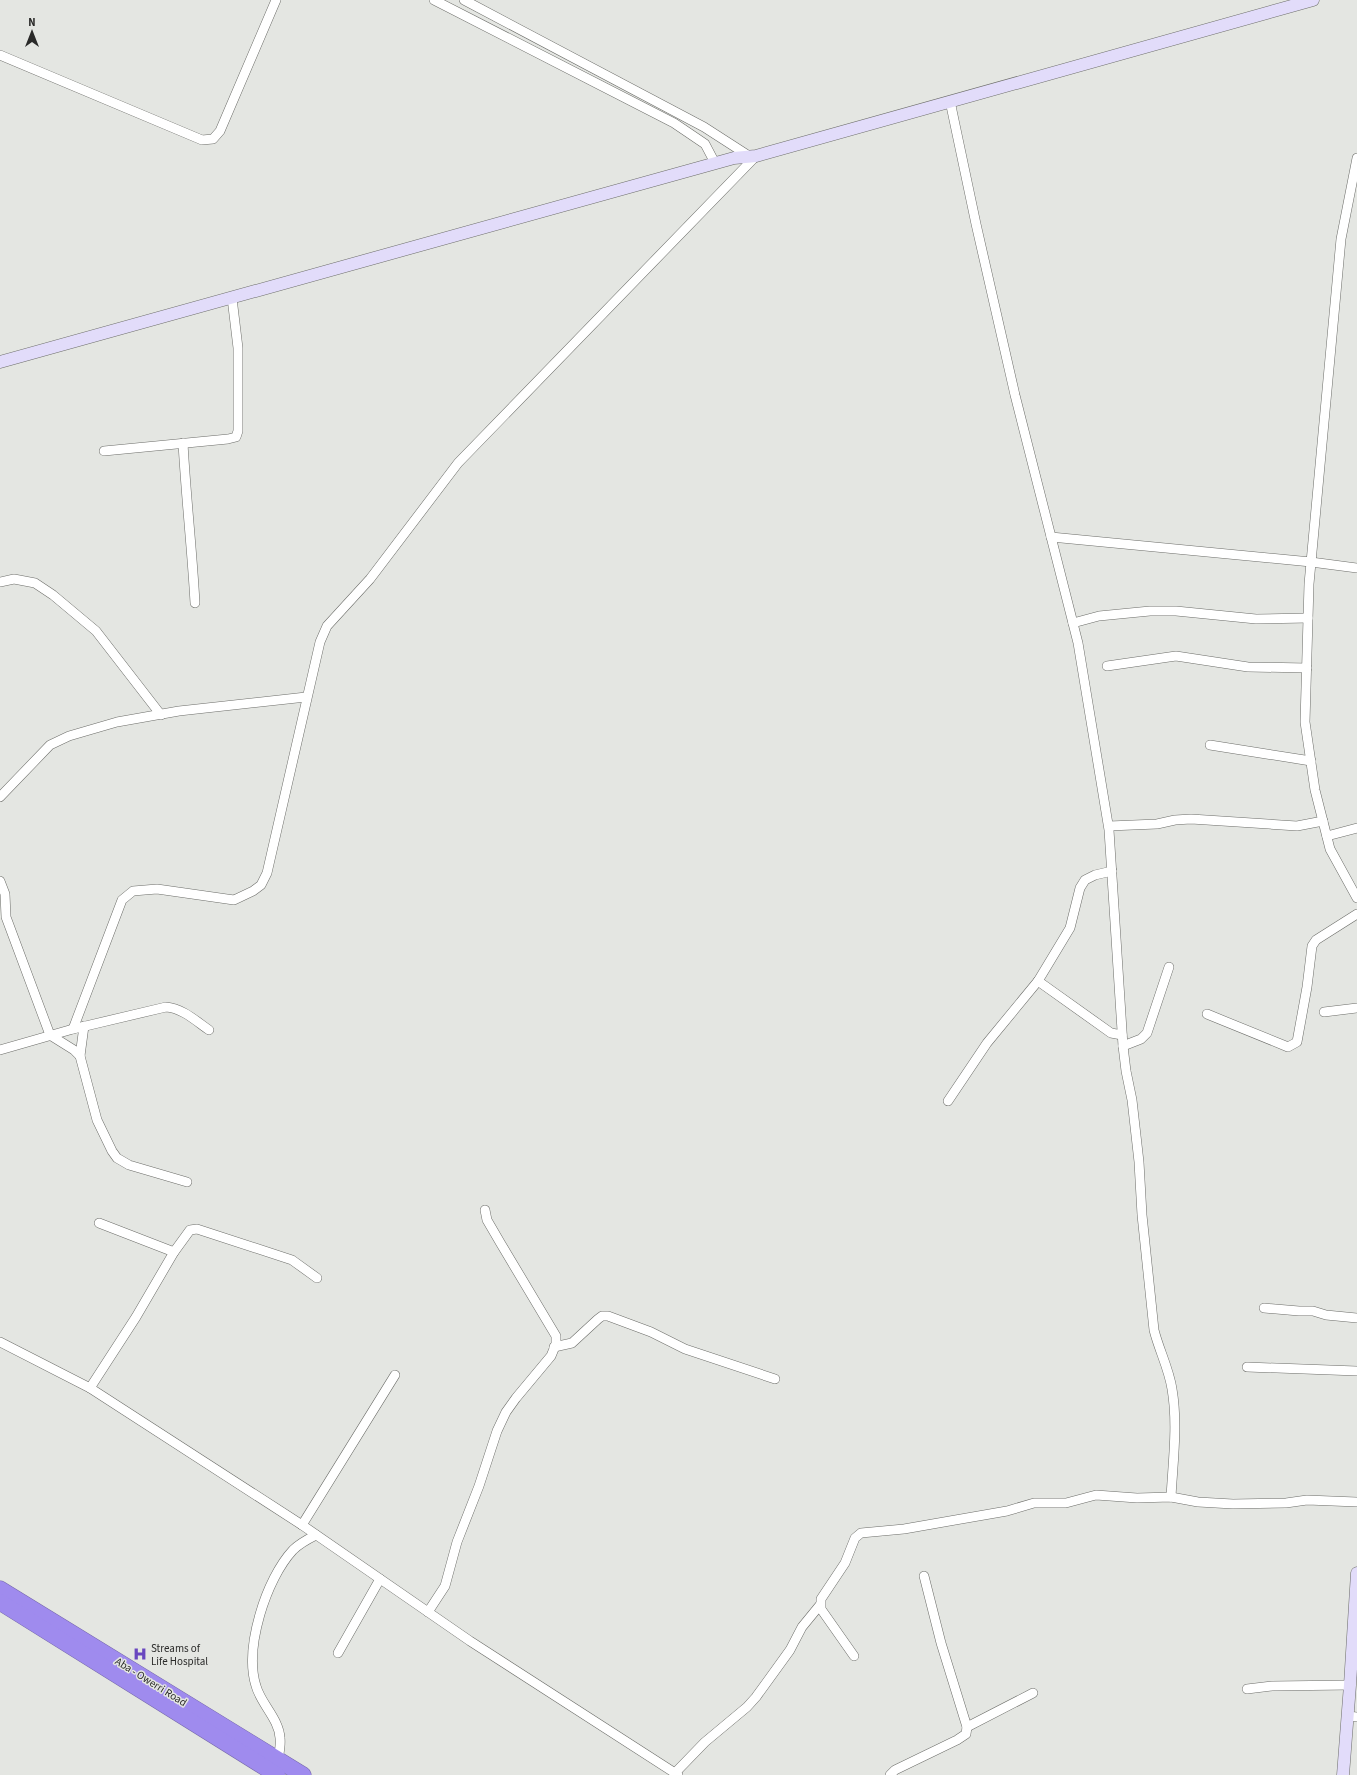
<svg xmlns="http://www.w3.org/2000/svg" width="1357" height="1775" font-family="'Source Sans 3',sans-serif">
<rect width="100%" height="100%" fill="#e4e6e2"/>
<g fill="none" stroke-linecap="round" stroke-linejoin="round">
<g stroke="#6c6d69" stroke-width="10">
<g id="street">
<path d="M434,0L674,123L705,144L715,163"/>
<path d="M464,0L704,127L749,156"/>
<path d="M0,55L202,140L213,139L220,131L276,0"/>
<path d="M950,101L976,224L1015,395L1078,643L1109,830L1123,1046L1126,1071L1132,1100L1139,1162L1142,1215L1154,1330C1159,1350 1169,1369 1172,1389C1178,1424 1173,1461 1171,1497"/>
<path d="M1357,158L1341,239L1309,584L1305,722L1315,790L1330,849L1357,898"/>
<path d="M183,443C186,497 192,549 195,603"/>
<path d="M104,451L228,439L236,437L238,431V348L232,298"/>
<path d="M1051,537L1311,562L1357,568"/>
<path d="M0,582L14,579L35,583L53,595L96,631L161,715"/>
<path d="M1073,623L1099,616L1150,611H1176L1256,619L1308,618"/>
<path d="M1107,666L1176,656L1248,667L1307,668"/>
<path d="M1210,745L1311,761"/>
<path d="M0,797L50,745L69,736L117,722L179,711L306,697"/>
<path d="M1109,826L1157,824L1175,820L1191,819L1297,826L1323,821"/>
<path d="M1327,836L1357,828"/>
<path d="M0,881L5,894L6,917L50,1035L74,1050L80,1056L97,1120L112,1151L117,1158L129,1165L187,1182"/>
<path d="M1038,981L1111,1033L1122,1035"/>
<path d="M1324,1012L1357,1008"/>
<path d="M1207,1014L1288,1047L1297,1042L1307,987L1312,946L1316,940L1357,914"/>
<path d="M73,1029L122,900L133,891L157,889L234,900L253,891L261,885L267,873L320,642L327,626L370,579L458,463L756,156"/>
<path d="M1123,1046L1141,1039L1147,1033L1169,967"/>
<path d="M0,1050L73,1029L166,1007C182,1008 196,1021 209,1030"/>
<path d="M80,1056L84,1026"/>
<path d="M948,1101L987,1043L1038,981L1070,928L1080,888L1085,880L1095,875L1112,871"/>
<path d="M99,1223L174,1252"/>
<path d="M1264,1308L1299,1311H1313L1326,1315L1357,1318"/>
<path d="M0,1342L90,1388L302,1525L470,1641L678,1775"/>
<path d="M554,1347L572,1343L598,1319L602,1316H608L651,1332L685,1349L775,1379"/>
<path d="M1247,1367L1357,1371"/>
<path d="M90,1388L136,1317L174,1252L190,1230L197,1229L292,1260L317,1278"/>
<path d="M302,1525L395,1375"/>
<path d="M428,1612L445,1586L457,1542L479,1486L497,1431L506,1412L516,1398L551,1356L556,1344V1336L501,1244L487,1220L485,1210"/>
<path d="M338,1653L380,1579"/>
<path d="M854,1656L821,1609V1599L845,1563L855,1538L861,1533L904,1529L1007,1511L1034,1503H1066L1096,1495L1137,1498L1171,1497L1198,1502L1233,1504L1286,1503L1307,1500L1357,1502"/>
<path d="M1247,1689L1272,1686L1350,1685"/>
<path d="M1348,1716L1357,1717"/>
<path d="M967,1727L1033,1693"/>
<path d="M278,1760C279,1753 281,1745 280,1738C279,1719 261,1704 256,1686C244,1648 266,1579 293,1550C300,1543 308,1539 316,1535"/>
<path d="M675,1773L705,1742L747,1707L756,1697L790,1650L802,1627L820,1605"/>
<path d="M890,1775L895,1770L957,1740L966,1734L967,1727L941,1643L924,1576"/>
</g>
</g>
<g stroke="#6c6d69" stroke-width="13">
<g id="secondary">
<path d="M0,362L734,158L756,156L1313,0"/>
<path d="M1343,1775L1350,1685L1357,1573"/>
</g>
</g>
<g stroke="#7669a9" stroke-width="17">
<g id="highway">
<path d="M0,1589L303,1775"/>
<path d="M0,1602L277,1775"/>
</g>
</g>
<use href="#street" stroke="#fff" stroke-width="9"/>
<use href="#secondary" stroke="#e2dcfa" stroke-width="12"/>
<use href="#highway" stroke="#9f8bee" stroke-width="16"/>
</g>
<defs>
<g id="hospital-bare" transform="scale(1.08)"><path d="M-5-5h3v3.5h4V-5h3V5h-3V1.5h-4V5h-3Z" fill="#6947bf" stroke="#e4e6e2" stroke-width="2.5" paint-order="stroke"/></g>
</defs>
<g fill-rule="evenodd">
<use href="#hospital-bare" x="140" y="1654"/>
</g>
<g text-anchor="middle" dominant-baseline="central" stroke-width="3" stroke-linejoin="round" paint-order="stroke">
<g font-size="11" fill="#2a2a29" stroke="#e4e6e2" text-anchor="start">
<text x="151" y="1648">Streams of<tspan x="151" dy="13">Life Hospital</tspan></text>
</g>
<g font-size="11" fill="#2a2a29" stroke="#e4e6e2">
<text transform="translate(151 1682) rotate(32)">Aba - Owerri Road</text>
</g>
</g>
<g transform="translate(32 32)" stroke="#e4e6e2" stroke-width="3" paint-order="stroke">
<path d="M0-3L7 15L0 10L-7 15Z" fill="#2a2a29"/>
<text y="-6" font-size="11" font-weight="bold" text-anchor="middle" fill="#2a2a29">N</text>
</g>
</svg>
